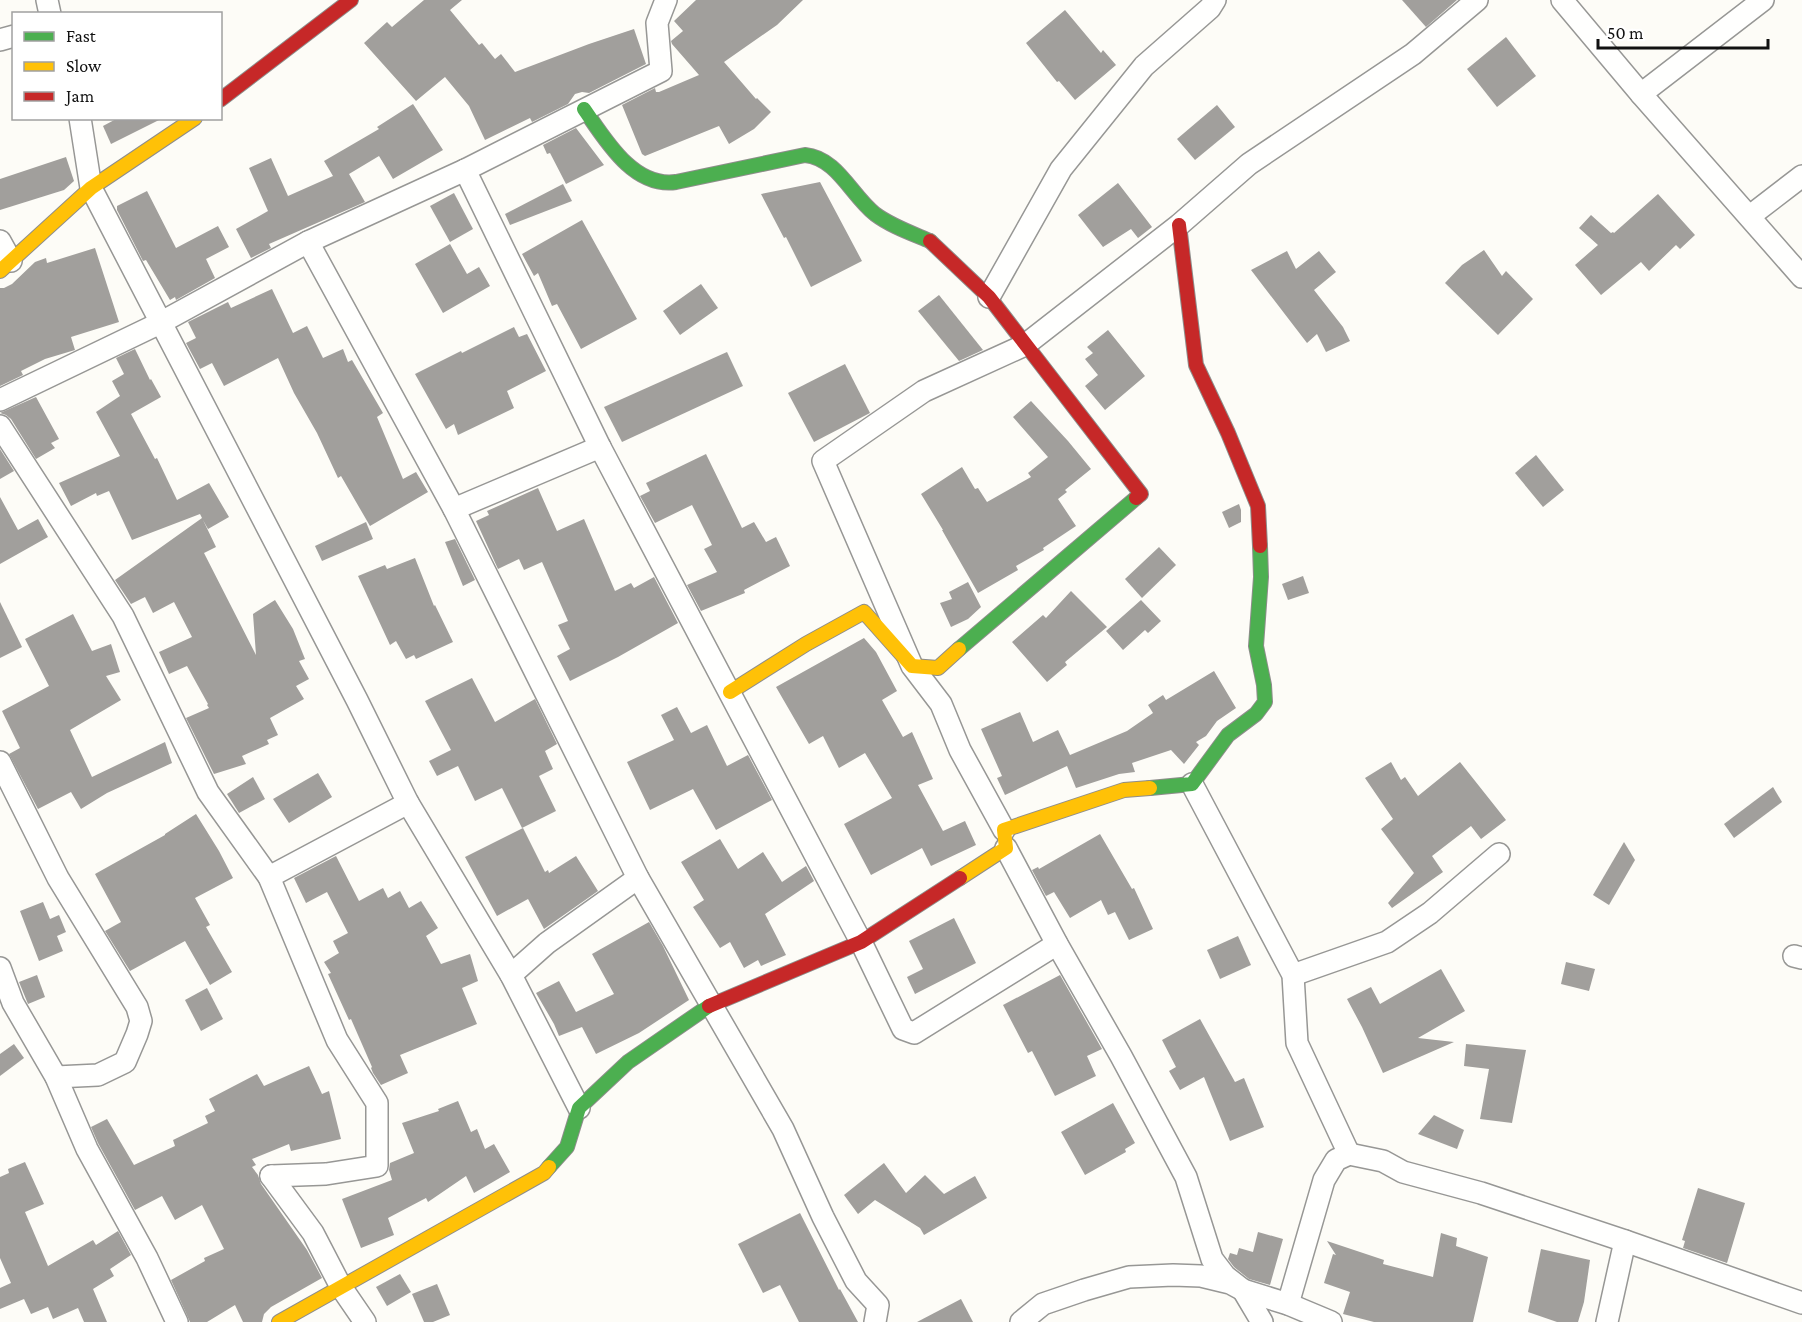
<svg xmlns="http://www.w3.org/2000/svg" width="1802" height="1322" font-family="'Crimson Pro',serif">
<rect width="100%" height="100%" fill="#fdfcf7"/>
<g fill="#a19f9c">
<path d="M424,0H462L450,10L479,45L482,43L495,59L501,54L515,72L589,44L634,29L646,64L589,93L582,92L575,94L568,104L532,122L530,118L485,140L469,106L445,77L416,101L364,43L387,22L392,27Z"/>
<path d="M696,0H803L777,25L724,62L756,99L757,98L771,112L754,129L729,144L719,126L645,156L642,154L622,105L655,88L656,92H659L699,75L672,44L671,41L683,31L674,21Z"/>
<path d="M1402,0H1457L1426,27Z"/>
<path d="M1065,10L1101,53L1103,50L1116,65L1075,100L1059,81L1057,82L1026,43Z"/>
<path d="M1506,37L1536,76L1497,107L1467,69Z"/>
<path d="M413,104L443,150L393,179L379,156L349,174L365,202L269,244L271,248L251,258L236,229L268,211L249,168L271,158L288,196L333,176L324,161L379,129L377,127Z"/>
<path d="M1217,105L1235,127L1195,160L1177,139Z"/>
<path d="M118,118H163L111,144L103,126Z"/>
<path d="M576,128L604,165L566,184L550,153L547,154L543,145Z"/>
<path d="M66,157L74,181L64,190L0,210V179Z"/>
<path d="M820,182L862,261L811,287L786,237L784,238L761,194Z"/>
<path d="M1118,183L1152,227L1138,238L1131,229L1103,247L1078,215Z"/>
<path d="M563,184L572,201L510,225L505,214Z"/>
<path d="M147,191L176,248L218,226L229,247L206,259L215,278L176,300L175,297L170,300L146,260L143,261L117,210V206Z"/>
<path d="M454,193L473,229L450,242L430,206Z"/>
<path d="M1658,194L1695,235L1680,249L1676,245L1649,271L1641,262L1601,295L1575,265L1598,245L1579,228L1591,215L1611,233L1613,232L1614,233Z"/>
<path d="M582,220L637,319L581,349L557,304L552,306L538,273L534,276L522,254Z"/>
<path d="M450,244L467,274L479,267L490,286L443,313L415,264Z"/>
<path d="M95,248L119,322L71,337L75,350L45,359L21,371L23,375L0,386V288H4L12,284L35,262L46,258L47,263Z"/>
<path d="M1484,250L1502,276L1506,271L1533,299L1498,335L1445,283L1462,265Z"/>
<path d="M1287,251L1296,269L1319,251L1336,272L1314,290L1343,327L1350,341L1326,352L1317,334L1307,343L1251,270Z"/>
<path d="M701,284L718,308L680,335L663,311Z"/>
<path d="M272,289L293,333L307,326L323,358L343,349L348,362L352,360L383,413L377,417L403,479L416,472L428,492L370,526L341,476L338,478L317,433L294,393L278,358L224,386L212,363L200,369L186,343L196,338L188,322L228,302L231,308Z"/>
<path d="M939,295L983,350L959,361L918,311Z"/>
<path d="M514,327L519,337L527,334L546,371L507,391L514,408L458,435L454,424L446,429L415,374L461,351L462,353Z"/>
<path d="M1108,330L1145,376L1105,410L1085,386L1098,375L1085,359L1093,353L1087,347Z"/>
<path d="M135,349L150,380L151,379L161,397L131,414L155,459L157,458L177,500L209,483L229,517L208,529L203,520L216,547L204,553L256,655L253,614L275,600L293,629L305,659L299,661L309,679L296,686L304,699L270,718L278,735L267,740L269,744L242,756L246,764L214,774L186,718L209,708L207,705L208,704L187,666L169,674L159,652L192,637L174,602L153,613L145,597L131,604L115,580L202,518L200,514L132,540L109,491L97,496L96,493L71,506L59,483L120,456L96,412L120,396L112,381L124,374L116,358Z"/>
<path d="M727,352L743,386L622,442L604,407Z"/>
<path d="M845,364L870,413L814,442L788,393Z"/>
<path d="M36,397L59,439L51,443L55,448L36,459L11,419L6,415L0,413Z"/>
<path d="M1031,401L1068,441L1091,469L1065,490L1067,492L1058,499L1076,526L1043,548L1044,550L1016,566L1018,570L978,593L942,530H943L921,494L962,467L975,489L978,488L987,502L1031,477L1028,473L1048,457L1013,417Z"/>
<path d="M0,449L14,471L0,479Z"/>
<path d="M706,454L742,528L754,522L766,542L776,537L790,566L744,590L745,593L701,611L687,585L717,572L704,549L712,545L692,505L655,523L640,496L650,491L646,483Z"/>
<path d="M1536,455L1564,490L1543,507L1515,473Z"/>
<path d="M538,488L557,531L584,519L615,591L631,583L634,588L654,577L678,623L618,657L570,681L557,656L570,649L558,625L568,621L542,562L524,570L519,559L498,569L476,521L489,515L487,511Z"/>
<path d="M0,497L18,530L38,519L48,537L0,564Z"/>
<path d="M1239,504L1241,510V522L1229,528L1222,512Z"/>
<path d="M366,522L373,539L322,561L315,546Z"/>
<path d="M455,539L475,580L463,586L445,542Z"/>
<path d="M1159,547L1176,565L1142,598L1125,579Z"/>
<path d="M415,558L434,606L435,605L453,642L416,659L414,655L406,659L396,641L390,645L358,576L385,565L387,569Z"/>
<path d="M1303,576L1309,593L1288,600L1282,584Z"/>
<path d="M968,582L981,607L968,619L951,627L940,603L952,599L949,592Z"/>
<path d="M1071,591L1107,627L1065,662L1067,665L1047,682L1012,642L1043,615L1046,618Z"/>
<path d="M1141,600L1161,621L1148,633L1145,630L1123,650L1106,631Z"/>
<path d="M0,602L22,647L0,658Z"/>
<path d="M73,614L92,651L111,644L120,672L106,676L121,700L70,730L92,777L165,742L172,763L107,793L81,809L71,792L38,809L9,754L20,748L2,711L49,686L25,639Z"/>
<path d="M864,638L876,652L897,691L882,700L903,737L912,732L933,779L918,785L943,831L965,821L976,845L931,866L922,848L871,875L844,824L892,798L865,753L839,768L823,736L809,744L776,687Z"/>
<path d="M1214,671L1236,708L1217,721L1206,736L1196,742L1199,745L1184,764L1171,750L1132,763L1135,772L1119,774L1076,788L1067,766L1005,795L997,778L1002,776L981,729L1020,712L1033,742L1058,730L1070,755L1127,731L1153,713L1148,705L1163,695L1166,700Z"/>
<path d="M472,678L495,722L535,699L557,744L545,751L553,769L539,776L556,811L522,828L502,788L475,801L458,766L437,776L429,761L451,750L425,701Z"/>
<path d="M677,707L691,733L707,725L727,766L748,755L772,800L716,830L693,789L650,810L627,762L674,740L661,715Z"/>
<path d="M1391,762L1401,780L1405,777L1418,796L1460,762L1506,820L1481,839L1471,826L1432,856L1443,872L1392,908L1388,903L1414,873L1381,829L1393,819L1365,778Z"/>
<path d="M318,773L332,797L289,823L273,799Z"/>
<path d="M253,777L265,799L239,813L227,794Z"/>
<path d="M1773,787L1782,802L1734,838L1724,824Z"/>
<path d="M196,814L219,851L233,878L195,898L210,925L206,927L232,972L210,985L185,941L130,971L105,931L121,922L95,874L165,835V834Z"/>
<path d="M523,828L545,872L548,870L549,873L576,856L598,891L544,929L528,899L497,916L465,857Z"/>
<path d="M1100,834L1132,889L1134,888L1153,929L1129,940L1115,912L1108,915L1101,900L1070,918L1054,892L1046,896L1032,870L1038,867L1039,869Z"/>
<path d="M720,839L738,869L763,852L782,882L806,866L814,881L765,914L786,955L761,966L758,960L744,968L730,942L720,948L693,907L704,900L681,862Z"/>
<path d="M1624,842L1635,860L1609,905L1593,895Z"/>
<path d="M336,856L359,901L383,888L388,898L400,891L409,908L421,901L438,928L426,936L441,964L470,954L478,981L462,988L477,1024L400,1055L408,1073L381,1085L373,1073L371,1068L372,1067L351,1019L349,1020L328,974L331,973L324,962L339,953L333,941L348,933L327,892L306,903L294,878Z"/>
<path d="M43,902L50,919L59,915L66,932L57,936L63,951L39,961L20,911Z"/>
<path d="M954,918L976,963L915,994L907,977L923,969L909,941Z"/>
<path d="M649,922L663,946L689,1000L639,1033L596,1054L582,1027L559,1036L554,1024L536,993L559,981L576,1012L614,994L592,954Z"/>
<path d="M1238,936L1251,965L1220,979L1207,950Z"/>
<path d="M1566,962L1595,969L1589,991L1561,984Z"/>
<path d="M1441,969L1465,1011L1418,1038L1454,1042L1383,1073L1362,1027L1347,999L1371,987L1380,1004Z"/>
<path d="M37,975L45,997L28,1004L19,982Z"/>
<path d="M1060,975L1102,1049L1087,1056L1096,1076L1055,1096L1032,1051L1028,1053L1003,1005Z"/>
<path d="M207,988L223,1019L201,1031L185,1000Z"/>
<path d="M1200,1019L1235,1082L1244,1078L1264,1127L1230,1141L1204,1077L1180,1090L1169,1071L1176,1067L1162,1040Z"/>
<path d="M14,1044L24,1058L0,1076V1054Z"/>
<path d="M1466,1044L1526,1050L1512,1123L1480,1119L1489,1069L1464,1066Z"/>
<path d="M309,1066L322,1094L329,1091L341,1139L291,1151L289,1144L252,1159L256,1165L252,1167L258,1175L261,1184L307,1250L322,1278L271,1307L264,1314L262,1322H243L235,1305L207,1322H190L171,1280L205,1261L204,1258L224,1249L202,1205L175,1220L162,1196L135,1210L98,1143L91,1127L107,1119L134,1165L175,1146L173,1140L208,1123L205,1116L215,1111L209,1099L257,1074L264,1086Z"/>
<path d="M458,1101L471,1132L477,1129L485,1149L494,1144L510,1172L474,1193L466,1176L428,1202L426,1198L388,1218L394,1235L361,1248L342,1199L392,1180L389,1170L390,1163L414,1153L402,1123L439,1111L438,1109Z"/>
<path d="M1113,1103L1135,1143L1125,1149L1126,1152L1085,1175L1061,1132Z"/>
<path d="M1434,1115L1464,1130L1457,1149L1418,1134Z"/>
<path d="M25,1162L44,1204L25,1212L48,1266L93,1240L96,1245L118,1231L131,1255L110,1269L114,1276L93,1289L107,1322H84L78,1308L53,1319L48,1307L31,1314L24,1299L0,1309V1288L11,1283L0,1258V1177L9,1173L8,1169Z"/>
<path d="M884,1163L906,1193L925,1175L944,1194L975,1176L987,1198L924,1235L920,1228L875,1200L858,1214L844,1195Z"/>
<path d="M1698,1188L1745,1203L1727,1263L1683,1248L1685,1241L1682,1240Z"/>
<path d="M800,1213L839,1290L840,1289L858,1322H799L780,1285L763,1293L738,1244Z"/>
<path d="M1258,1232L1283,1239L1270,1285L1249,1279L1234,1267L1228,1259L1230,1253L1237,1255L1239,1248L1253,1252Z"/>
<path d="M1441,1233L1457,1238L1456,1246L1488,1257L1473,1322H1374L1343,1314L1350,1292L1324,1283L1333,1254L1336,1255L1327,1241L1384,1260L1383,1264L1433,1277Z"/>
<path d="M1541,1249L1590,1260L1584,1302L1578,1322H1557L1528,1312Z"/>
<path d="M400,1274L411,1292L387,1306L376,1287Z"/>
<path d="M437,1284L450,1315L433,1322H424L412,1294Z"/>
<path d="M961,1299L973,1322H917Z"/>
</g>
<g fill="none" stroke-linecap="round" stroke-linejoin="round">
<g stroke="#979795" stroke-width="24">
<g id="street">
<path d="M47,0L50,14"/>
<path d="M1562,0L1641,94L1802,277"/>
<path d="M0,40L14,36"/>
<path d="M1641,94L1763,0"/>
<path d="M80,118L91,188L357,700L408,803L511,975L579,1108"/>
<path d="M465,170L600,447L861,942L903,1029L914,1033L1057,944"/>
<path d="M1750,216L1802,176"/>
<path d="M0,241L11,261"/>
<path d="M308,242L454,509L638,878L783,1129L823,1217L856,1281L878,1305L875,1322"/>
<path d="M989,297L1061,169L1144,66L1210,8L1215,0"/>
<path d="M0,400L160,323L308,242L465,170L661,71L657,23L666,0"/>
<path d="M0,426L123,616L208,792L269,877L337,1040L377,1103V1166L326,1174L271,1176"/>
<path d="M454,509L600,447"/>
<path d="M0,762L58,878L137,1007L141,1021L137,1034L125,1062L98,1075L56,1077"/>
<path d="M1192,784L1293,975L1297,1043L1349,1154"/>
<path d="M1004,830L960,750L941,704L912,666L823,461L924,391L1025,345L1179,225L1249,164L1413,54L1477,0"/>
<path d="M1006,848L1057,944L1121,1056L1186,1177L1212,1259L1225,1276L1243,1290L1262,1322"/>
<path d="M269,877L408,803"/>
<path d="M1794,956L1802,958"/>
<path d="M0,968L13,1003L56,1077L87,1149L147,1258L177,1322"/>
<path d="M511,975L547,943L638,878"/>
<path d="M1293,975L1387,942L1430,913L1499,854"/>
<path d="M271,1176L313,1233L341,1287L365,1322"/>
<path d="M1288,1304L1324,1180L1336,1160L1349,1154L1383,1161L1403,1172L1481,1193L1625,1241L1802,1303"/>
<path d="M1021,1322L1043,1304L1084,1290L1129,1277L1173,1275L1201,1276L1230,1283L1243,1290L1288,1304L1331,1322"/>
<path d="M1607,1322L1625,1241"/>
</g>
</g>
<g stroke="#8e8d8b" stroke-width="16">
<g id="fast">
<path d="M584,109C605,139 633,188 676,182L805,155C837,158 851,195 875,214C891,226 911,233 930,241"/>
<path d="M959,649L1136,498"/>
<path d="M1150,788L1192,784L1228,735L1256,714L1265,702L1264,685L1256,646L1261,577L1260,546"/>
<path d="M549,1167L567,1147L579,1108L628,1062L709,1006"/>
</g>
</g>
<g stroke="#8e8d8b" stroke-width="16">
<g id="slow">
<path d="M0,271L91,188L195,118"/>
<path d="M730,692L806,644L864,612L912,666L938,668L959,649"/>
<path d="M960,878L1006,848L1004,830L1124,790L1150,788"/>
<path d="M279,1322L544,1173L549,1167"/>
</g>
</g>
<g stroke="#8e8d8b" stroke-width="16">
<g id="jam">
<path d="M220,100L351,0"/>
<path d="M1179,225L1196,365L1228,433L1258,506L1260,546"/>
<path d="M930,241L989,297L1141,494L1136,498"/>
<path d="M709,1006L861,942L960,878"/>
</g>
</g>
<use href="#street" stroke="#fffffe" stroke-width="21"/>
<use href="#fast" stroke="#4caf50" stroke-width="14"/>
<use href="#slow" stroke="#ffc107" stroke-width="14"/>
<use href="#jam" stroke="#c62828" stroke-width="14"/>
</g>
<rect x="12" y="12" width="210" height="108" fill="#ffffff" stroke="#a0a0a0" stroke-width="1.5"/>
<rect x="24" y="32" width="30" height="9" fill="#4caf50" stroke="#a0a0a0" stroke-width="1.5"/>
<text x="66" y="42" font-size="18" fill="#111111">Fast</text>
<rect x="24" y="62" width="30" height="9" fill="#ffc107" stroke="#a0a0a0" stroke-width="1.5"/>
<text x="66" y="72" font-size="18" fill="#111111">Slow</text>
<rect x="24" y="92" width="30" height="9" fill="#c62828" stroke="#a0a0a0" stroke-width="1.5"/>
<text x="66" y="102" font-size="18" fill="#111111">Jam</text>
<path d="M1598 39v9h170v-9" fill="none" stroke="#111111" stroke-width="3"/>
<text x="1607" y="39" font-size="18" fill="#111111" stroke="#ffffff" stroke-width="4.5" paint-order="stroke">50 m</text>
</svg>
